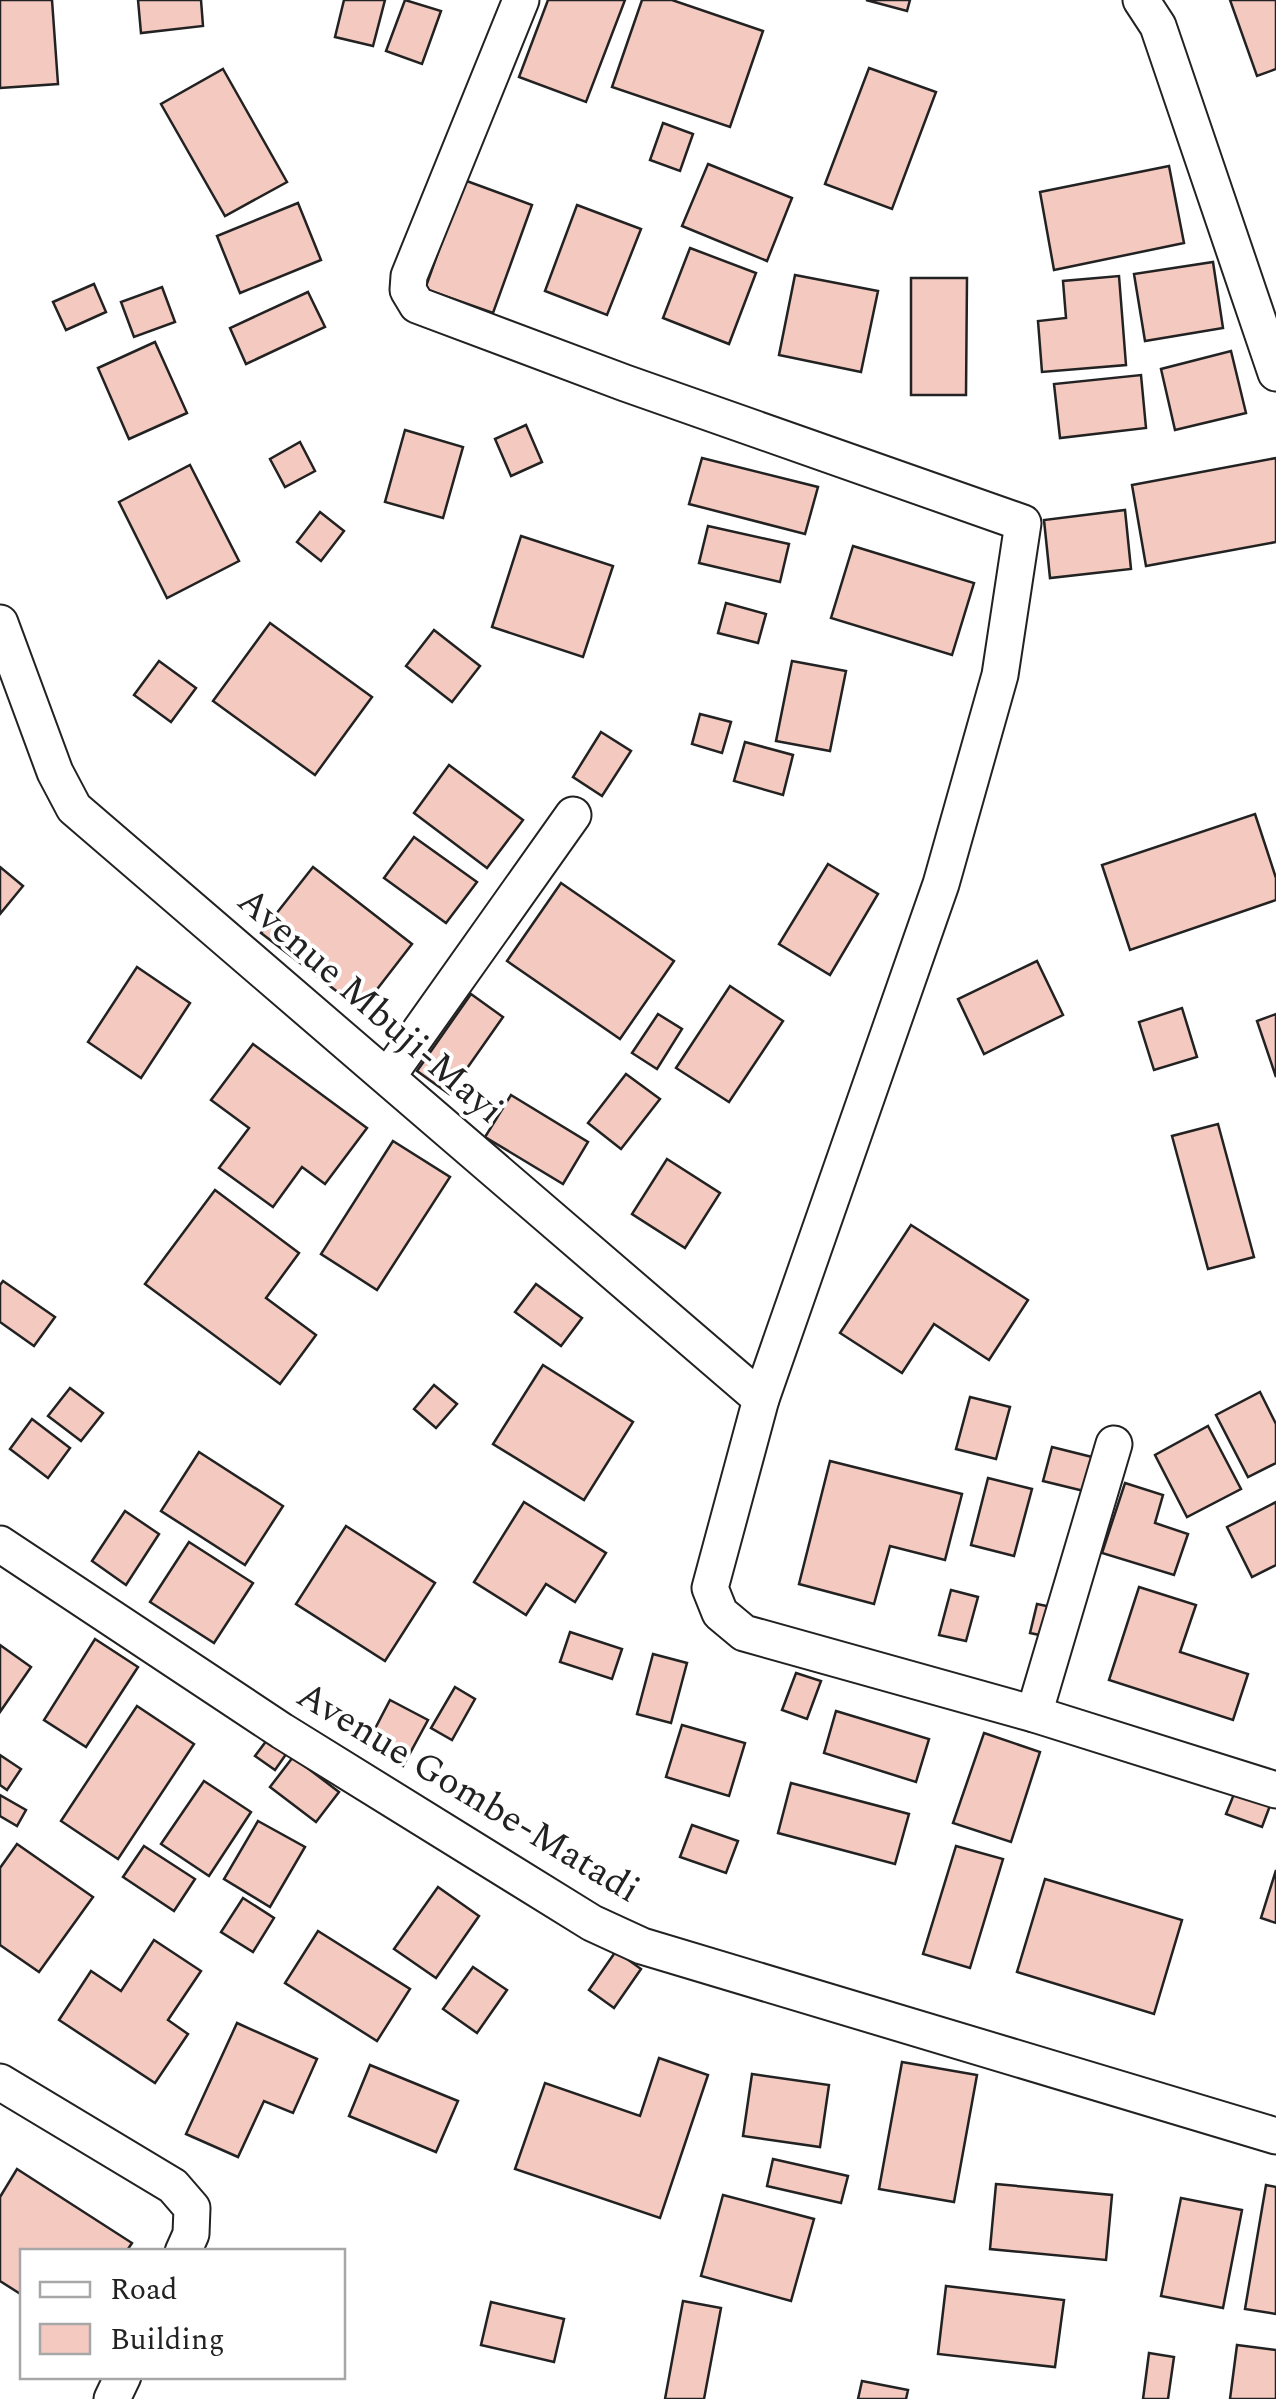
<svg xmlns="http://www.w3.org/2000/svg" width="1276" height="2399" font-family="Spectral,serif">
<rect width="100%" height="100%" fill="#fff"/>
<g fill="#f3c9c0" stroke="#222" stroke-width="2.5">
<path d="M0,0H52L58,84L0,88Z"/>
<path d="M138,0H201L203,26L141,33Z"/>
<path d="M344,0H385L373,46L335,37Z"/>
<path d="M405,0L441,11L422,64L386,51Z"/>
<path d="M548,0H625L586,102L519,77Z"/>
<path d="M642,0H672L763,31L730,127L612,87Z"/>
<path d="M866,0H910L907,11Z"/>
<path d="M1230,0H1276V69L1257,76Z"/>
<path d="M869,68L936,92L892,209L825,184Z"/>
<path d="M223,69L287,182L225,216L161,104Z"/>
<path d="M663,123L693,134L680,171L650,160Z"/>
<path d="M708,164L792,198L767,261L682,226Z"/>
<path d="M1169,166L1184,243L1054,270L1040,192Z"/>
<path d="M464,180L532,205L493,313L425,289Z"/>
<path d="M298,203L321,260L240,293L217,236Z"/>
<path d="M577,205L641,229L607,315L545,291Z"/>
<path d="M690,248L756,273L729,344L663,318Z"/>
<path d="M1213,262L1223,328L1145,341L1134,274Z"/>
<path d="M795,275L878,291L861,372L779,355Z"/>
<path d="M1119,276L1126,365L1042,372L1038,321L1066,318L1063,281Z"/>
<path d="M911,278H967L966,395H911Z"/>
<path d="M94,284L106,312L66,330L53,302Z"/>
<path d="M162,287L175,322L134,337L121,302Z"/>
<path d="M308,292L325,327L246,364L230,328Z"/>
<path d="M155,342L187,413L129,439L98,368Z"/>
<path d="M1231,351L1246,413L1175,430L1161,369Z"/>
<path d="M1141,375L1146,428L1060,438L1054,384Z"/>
<path d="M526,425L542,462L511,476L495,439Z"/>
<path d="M405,430L463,447L443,518L385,502Z"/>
<path d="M300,442L315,471L285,487L270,459Z"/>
<path d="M702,458L818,487L805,534L689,504Z"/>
<path d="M1276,458V542L1146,566L1132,485Z"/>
<path d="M190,465L239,561L167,598L119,502Z"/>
<path d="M1125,510L1131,569L1050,578L1044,520Z"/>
<path d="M320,512L344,531L321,561L297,542Z"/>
<path d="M708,526L789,544L780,582L699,563Z"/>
<path d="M521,536L613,566L583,657L492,627Z"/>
<path d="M853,546L974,583L952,655L831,618Z"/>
<path d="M726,603L766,614L758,643L718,633Z"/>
<path d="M270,623L372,697L315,775L213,701Z"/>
<path d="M434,630L480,666L452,702L406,666Z"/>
<path d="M159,661L196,688L171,722L134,695Z"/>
<path d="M792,661L846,671L830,751L776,741Z"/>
<path d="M700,714L731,722L722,753L692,744Z"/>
<path d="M601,732L631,751L602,796L573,777Z"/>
<path d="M745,742L793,755L783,795L734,781Z"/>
<path d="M449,765L523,820L487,868L414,813Z"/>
<path d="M1255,814L1276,878V900L1130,950L1102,865Z"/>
<path d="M414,837L477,882L446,923L384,878Z"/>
<path d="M828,864L878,894L830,975L779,944Z"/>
<path d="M0,867L23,886L0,914Z"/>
<path d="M313,867L412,944L361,1010L261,933Z"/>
<path d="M561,883L674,961L620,1039L507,961Z"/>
<path d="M1037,961L1063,1015L984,1054L958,999Z"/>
<path d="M137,967L190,1003L141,1078L88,1042Z"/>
<path d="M730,986L783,1021L729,1102L676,1068Z"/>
<path d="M471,994L503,1017L449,1094L417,1071Z"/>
<path d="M1182,1008L1197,1057L1154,1070L1139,1022Z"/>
<path d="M658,1014L682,1029L657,1069L632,1053Z"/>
<path d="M1276,1014V1077L1257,1021Z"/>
<path d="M253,1044L367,1128L325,1184L302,1167L273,1207L219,1168L249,1128L211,1100Z"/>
<path d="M626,1074L660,1099L621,1149L588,1123Z"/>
<path d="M511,1095L588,1142L563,1184L485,1137Z"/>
<path d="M1218,1124L1254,1257L1208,1269L1172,1136Z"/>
<path d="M393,1141L450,1177L377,1290L321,1254Z"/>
<path d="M667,1159L720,1193L685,1248L632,1214Z"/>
<path d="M215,1190L299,1253L266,1298L316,1335L280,1384L145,1284Z"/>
<path d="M911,1225L1028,1300L989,1360L934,1324L902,1373L840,1333Z"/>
<path d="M3,1281L55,1317L34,1346L0,1322V1285Z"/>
<path d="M536,1284L582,1318L561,1346L515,1312Z"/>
<path d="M543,1365L633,1422L584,1500L493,1444Z"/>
<path d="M434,1385L457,1404L436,1428L414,1409Z"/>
<path d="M70,1388L103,1413L81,1441L48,1416Z"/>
<path d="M1260,1392L1276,1424V1463L1248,1477L1216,1415Z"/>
<path d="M970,1397L1010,1407L996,1459L956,1449Z"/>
<path d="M32,1419L70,1448L48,1478L10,1449Z"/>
<path d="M1208,1426L1241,1489L1187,1517L1155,1455Z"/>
<path d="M1052,1447L1100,1459L1092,1493L1043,1481Z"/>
<path d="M199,1452L283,1506L245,1565L161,1511Z"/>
<path d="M830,1461L962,1494L945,1560L890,1546L874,1604L799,1584Z"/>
<path d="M988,1478L1032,1489L1014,1556L971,1545Z"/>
<path d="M1125,1483L1163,1495L1155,1523L1188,1534L1174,1575L1102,1553Z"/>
<path d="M524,1502L606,1553L575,1602L546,1584L526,1615L474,1582Z"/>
<path d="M1276,1502V1565L1252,1577L1227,1527Z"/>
<path d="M125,1511L159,1534L126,1585L92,1561Z"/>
<path d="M346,1526L435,1583L385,1661L296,1604Z"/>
<path d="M189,1542L253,1583L214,1643L150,1602Z"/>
<path d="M1139,1587L1196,1605L1180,1652L1248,1674L1233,1720L1109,1680Z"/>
<path d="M951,1590L978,1597L966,1641L939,1635Z"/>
<path d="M1037,1604L1056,1608L1049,1637L1030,1633Z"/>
<path d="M570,1632L622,1649L612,1679L560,1662Z"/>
<path d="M95,1639L138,1667L86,1747L44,1720Z"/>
<path d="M0,1645L31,1667L0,1712Z"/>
<path d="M653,1654L687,1663L671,1723L637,1714Z"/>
<path d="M796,1673L821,1681L807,1719L782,1710Z"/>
<path d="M455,1687L475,1699L452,1740L431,1728Z"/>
<path d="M390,1700L428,1720L403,1766L366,1746Z"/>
<path d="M137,1706L194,1744L118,1859L61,1821Z"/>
<path d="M836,1711L929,1739L916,1782L824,1753Z"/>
<path d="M682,1725L745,1743L729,1796L666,1777Z"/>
<path d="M984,1733L1040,1752L1011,1842L953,1823Z"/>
<path d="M270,1736L289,1750L275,1770L255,1756Z"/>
<path d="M0,1755L21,1769L7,1790L0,1785Z"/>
<path d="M293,1757L339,1792L316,1822L270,1787Z"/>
<path d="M204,1781L251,1812L209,1876L161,1844Z"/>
<path d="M791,1783L909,1814L895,1864L778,1833Z"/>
<path d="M1236,1789L1271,1803L1262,1827L1226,1814Z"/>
<path d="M0,1795L26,1810L17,1826L0,1816Z"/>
<path d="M258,1821L305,1847L270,1907L224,1879Z"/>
<path d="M692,1825L738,1841L726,1873L680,1857Z"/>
<path d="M17,1844L93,1897L39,1972L0,1945V1868Z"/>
<path d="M144,1846L195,1879L174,1911L123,1877Z"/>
<path d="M956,1846L1003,1859L970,1968L923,1954Z"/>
<path d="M1276,1870V1923L1261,1918Z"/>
<path d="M1045,1879L1182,1920L1154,2014L1017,1972Z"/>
<path d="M438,1887L479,1916L436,1978L394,1949Z"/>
<path d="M243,1898L274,1918L253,1952L221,1932Z"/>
<path d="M318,1931L410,1989L377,2041L285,1983Z"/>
<path d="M154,1940L201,1971L168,2020L188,2034L155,2083L59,2020L91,1971L121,1991Z"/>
<path d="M616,1951L641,1969L614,2008L589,1990Z"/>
<path d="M473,1967L507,1990L477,2033L443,2009Z"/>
<path d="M237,2023L317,2059L293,2113L264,2101L238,2157L186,2134Z"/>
<path d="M659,2058L708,2075L660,2218L515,2169L545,2083L640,2116Z"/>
<path d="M902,2062L977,2075L954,2202L879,2189Z"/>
<path d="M370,2065L458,2101L436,2152L349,2116Z"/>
<path d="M752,2074L829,2085L820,2147L743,2136Z"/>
<path d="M773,2159L848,2176L841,2203L767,2186Z"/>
<path d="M17,2169L132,2243L126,2252H22V2295L0,2281V2197Z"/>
<path d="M996,2184L1112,2195L1106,2260L990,2249Z"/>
<path d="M1266,2185L1276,2187V2314L1245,2309Z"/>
<path d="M723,2195L814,2219L791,2301L701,2276Z"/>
<path d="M1181,2198L1242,2210L1223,2308L1161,2296Z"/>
<path d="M946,2286L1064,2300L1055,2367L938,2354Z"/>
<path d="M683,2301L721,2308L704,2399H665Z"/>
<path d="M491,2302L564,2319L554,2362L481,2345Z"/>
<path d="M1237,2345L1276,2350V2399H1230Z"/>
<path d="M1149,2353L1174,2357L1168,2399H1143Z"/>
<path d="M862,2381L908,2390L906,2399H858Z"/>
</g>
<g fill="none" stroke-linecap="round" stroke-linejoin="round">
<g stroke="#222" stroke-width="39">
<g id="minor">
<path d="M521,0L409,276L408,290L417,305L625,383L1023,523L1000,675L941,884L761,1399L710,1588L720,1613L744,1633L1034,1714L1276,1790"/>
<path d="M1141,0L1158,26L1276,373"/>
<path d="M0,623L55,772L74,808L761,1399"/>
<path d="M388,1076L573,815"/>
<path d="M0,1544L282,1731L592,1923L642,1946L1276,2136"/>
<path d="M1034,1714L1114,1444"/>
<path d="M0,2082L173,2186L192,2208L191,2234L183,2252"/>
<path d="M112,2399L123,2376"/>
</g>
</g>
<use href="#minor" stroke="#fff" stroke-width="35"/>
</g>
<g text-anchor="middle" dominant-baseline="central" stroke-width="8" stroke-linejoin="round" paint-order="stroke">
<g font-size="38" fill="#222" stroke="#fff">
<text transform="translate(370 1006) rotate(41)">Avenue Mbuji-Mayi</text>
<text transform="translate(468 1793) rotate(31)">Avenue Gombe-Matadi</text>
</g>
</g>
<rect x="20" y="2249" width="325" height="130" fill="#ffffff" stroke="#a7a7a7" stroke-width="2.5"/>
<rect x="40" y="2282" width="50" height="15" fill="#ffffff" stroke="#a7a7a7" stroke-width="2.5"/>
<text x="110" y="2299" font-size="30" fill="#222222">Road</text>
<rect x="40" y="2324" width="50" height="30" fill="#f3c9c0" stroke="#a7a7a7" stroke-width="2.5"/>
<text x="110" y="2349" font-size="30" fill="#222222">Building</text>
</svg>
